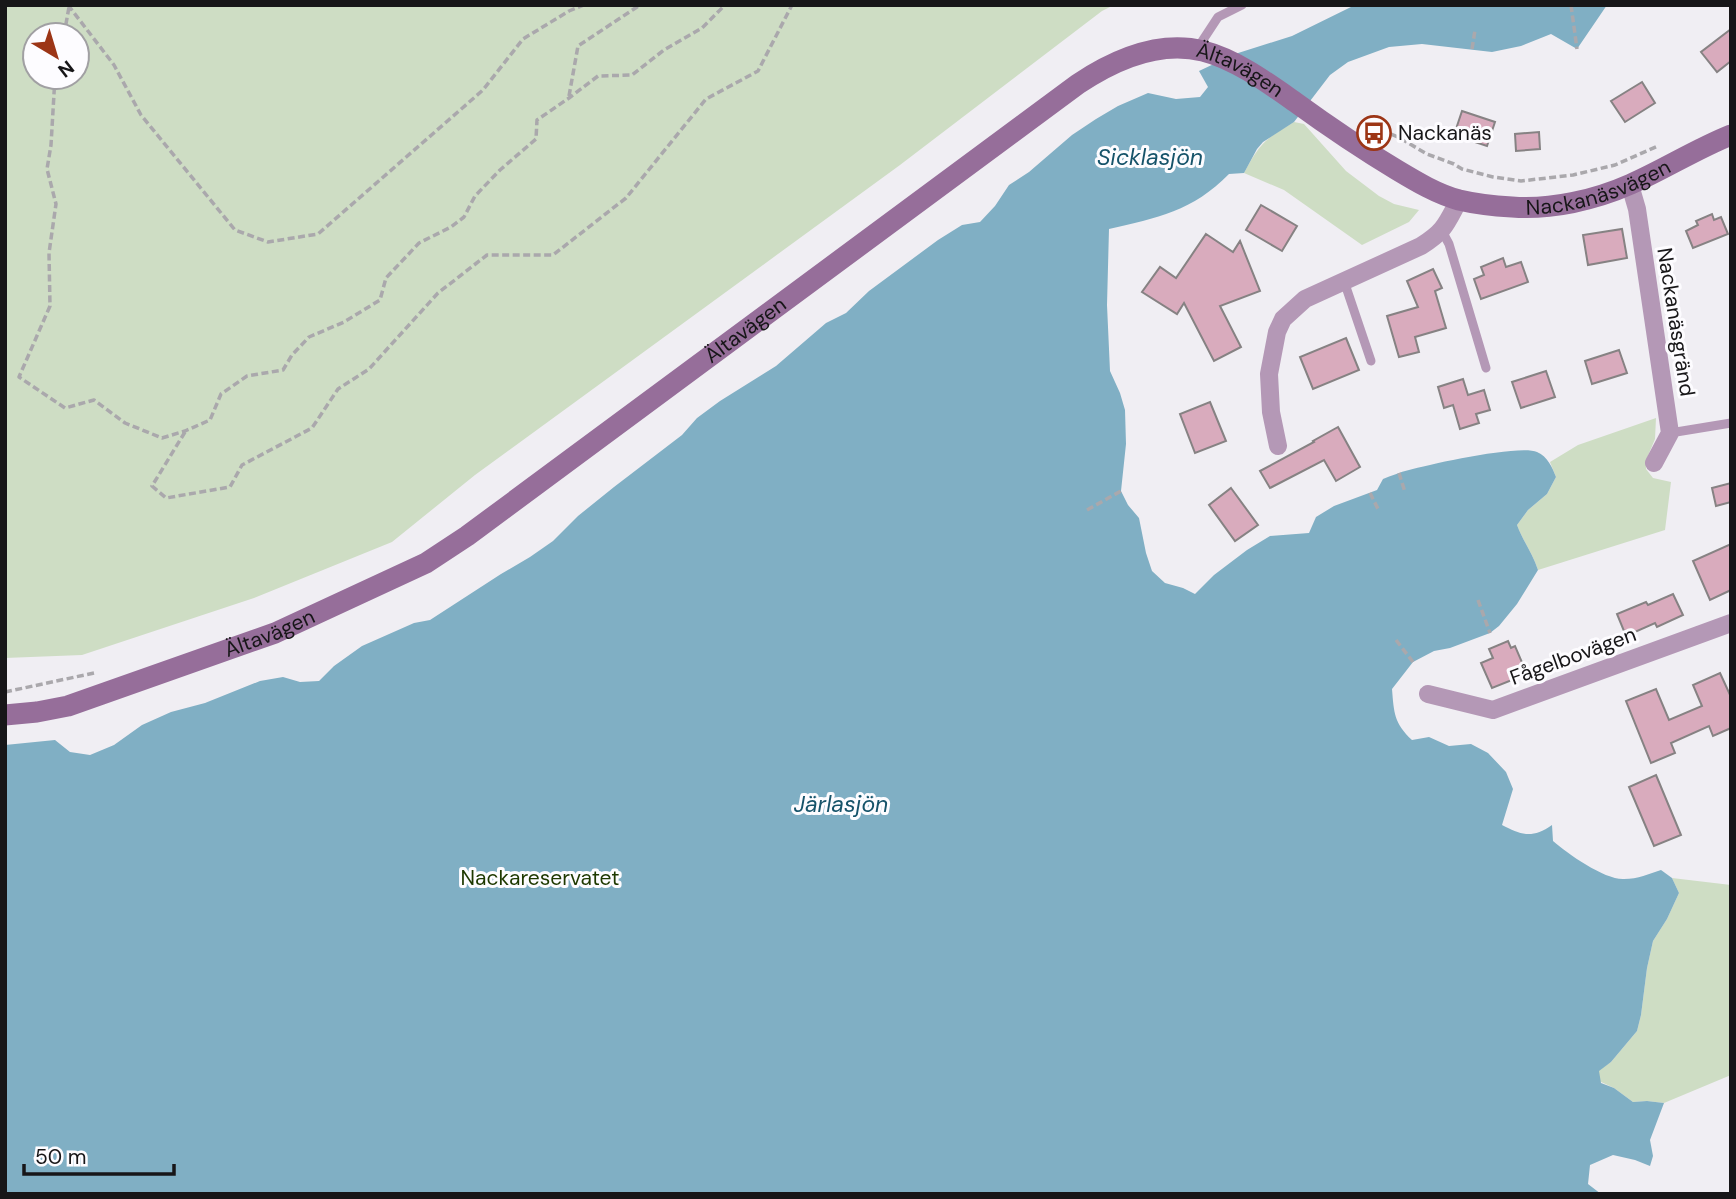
<svg xmlns="http://www.w3.org/2000/svg" width="1736" height="1199" font-family="'DM Sans',sans-serif">
<rect width="100%" height="100%" fill="#f0eef3"/>
<g fill="#ceddc4" fill-rule="evenodd">
<path d="M5,5H1114L1102,11L900,165L475,475L392,542L254,598L82,655L5,658ZM77,35V77H35V35Z"/>
<path d="M1294,122L1304,124L1346,171L1379,196L1394,204L1419,210L1409,222L1362,245L1284,190L1244,173C1260,143 1265,139 1294,122Z"/>
<path d="M1656,418L1655,439L1647,458L1646,469L1653,478L1671,482L1665,530L1538,570C1533,554 1523,541 1517,525L1528,510L1547,494L1556,477L1550,462L1578,445Z"/>
<path d="M1672,878L1731,885V1075L1664,1103L1647,1101L1633,1102L1614,1088L1599,1081V1070L1611,1062L1637,1031L1641,1015L1647,968L1653,941L1667,919L1679,893Z"/>
</g>
<path fill="#80afc4" d="M1386,5H1607L1577,49L1551,34L1521,46L1492,52L1422,44L1389,47L1348,62L1330,75L1294,122L1263,142L1257,149L1244,173L1229,174C1193,211 1157,218 1109,229L1107,305L1110,371L1120,393L1125,410L1126,444L1121,491L1128,505L1139,518L1146,553L1152,571L1165,583L1183,588L1195,594L1214,575L1247,550L1270,536L1309,533L1316,517L1334,506L1377,490L1383,479C1391,476 1400,472 1409,470C1430,464 1521,444 1537,452C1548,457 1552,467 1556,477L1547,494L1528,510L1517,525C1523,541 1533,554 1538,570L1517,604L1499,626L1490,633L1450,648L1434,651L1413,662L1392,689C1394,713 1394,723 1412,740L1429,737L1449,746L1471,744L1488,753L1506,772L1513,789L1502,825C1521,835 1532,839 1552,825L1553,841C1568,854 1605,880 1624,879C1638,879 1649,874 1661,870L1672,878L1679,893L1667,919L1653,941L1647,968L1641,1015L1637,1031L1611,1062L1599,1071L1601,1083L1614,1088L1633,1102L1647,1101L1664,1103L1650,1140L1653,1156L1650,1166L1635,1160L1613,1155L1590,1165L1588,1184L1601,1194H5V745L55,740L70,752L90,755L114,745L142,725L171,712L205,703L260,681L283,677L300,682L319,681L334,666L362,646L414,623L430,620L501,574L530,557L553,541L578,516L614,487L682,435L697,418L720,401L776,366L826,323L846,313L869,291L938,240L962,225L980,222L995,206L1009,185L1029,172L1072,135L1096,119L1118,106L1148,93L1176,99L1200,97L1208,87L1199,71L1235,54L1292,36L1353,6L1383,7Z"/>
<g fill="#d9abbd" stroke="#868283" stroke-width="2">
<path d="M1731,29V61L1717,72L1701,52Z"/>
<path d="M1642,82L1655,103L1625,122L1611,101Z"/>
<path d="M1462,111L1495,122L1487,146L1454,135Z"/>
<path d="M1539,132L1540,149L1516,151L1515,134Z"/>
<path d="M1261,205L1297,226L1282,251L1246,230Z"/>
<path d="M1712,214L1714,220L1721,217L1728,234L1693,248L1686,231L1698,225L1696,221Z"/>
<path d="M1622,229L1627,258L1588,265L1583,235Z"/>
<path d="M1206,234L1233,252L1240,241L1260,291L1220,306L1241,347L1214,361L1184,303L1177,314L1142,292L1160,267L1176,278Z"/>
<path d="M1503,258L1506,267L1521,262L1528,282L1481,299L1474,279L1484,275L1481,267Z"/>
<path d="M1433,269L1442,288L1435,291L1446,328L1415,337L1419,352L1399,357L1387,316L1418,307L1407,281Z"/>
<path d="M1346,338L1359,370L1313,389L1300,357Z"/>
<path d="M1619,350L1627,373L1592,384L1585,361Z"/>
<path d="M1546,371L1555,397L1521,408L1512,382Z"/>
<path d="M1463,379L1468,395L1484,390L1490,410L1476,414L1479,423L1460,429L1453,405L1444,408L1438,387Z"/>
<path d="M1210,402L1226,441L1195,453L1180,414Z"/>
<path d="M1338,427L1360,467L1336,481L1324,460L1270,488L1260,471L1314,442L1313,441Z"/>
<path d="M1731,483V502L1716,506L1712,488Z"/>
<path d="M1231,488L1258,525L1235,541L1209,505Z"/>
<path d="M1731,544V590L1710,600L1693,561Z"/>
<path d="M1673,594L1683,615L1657,627L1655,623L1626,636L1617,614L1646,602L1648,605Z"/>
<path d="M1508,641L1511,648L1515,646L1527,674L1492,688L1481,663L1493,658L1489,649Z"/>
<path d="M1720,673L1731,697V728L1713,736L1709,726L1671,743L1675,753L1651,763L1626,701L1656,689L1669,720L1702,706L1693,685Z"/>
<path d="M1656,775L1681,835L1654,846L1629,787Z"/>
</g>
<g fill="none" stroke-linecap="round" stroke-linejoin="round">
<g stroke="#aaa8ac" stroke-width="3.5" stroke-dasharray="7 3.5" stroke-linecap="butt">
<path d="M68,5L114,65L141,115L235,230L268,242L318,234L483,90L523,39L569,11L584,5"/>
<path d="M1571,5L1577,49"/>
<path d="M64,35L69,7"/>
<path d="M1472,49L1475,30"/>
<path d="M55,77L51,145L47,169L56,204L49,253L50,306L19,377L65,408L94,400L125,423L162,438L185,431L210,420L221,394L247,376L283,370L292,355L309,337L344,322L380,300L386,278L419,243L451,227L464,217L475,196L500,170L536,139L537,120L569,98L598,76L632,75L664,50L702,28L725,5"/>
<path d="M569,96L578,46L640,5"/>
<path d="M1362,122L1398,137L1427,154L1454,164L1462,169L1493,177L1521,181L1573,175L1615,165L1658,146"/>
<path d="M185,432L152,486L166,498L230,487L242,465L312,428L338,389L369,369L438,293L487,255H553L626,198L706,99L758,71L792,5"/>
<path d="M1399,473L1405,492"/>
<path d="M1370,493L1379,511"/>
<path d="M1087,510L1121,491"/>
<path d="M1478,600L1490,633"/>
<path d="M1396,640L1413,662"/>
<path d="M5,692L94,673"/>
</g>
<g stroke="#b498b6" stroke-width="9">
<path d="M1197,49L1218,17L1242,5"/>
<path d="M1442,231L1449,244L1486,368"/>
<path d="M1344,281L1371,361"/>
<path d="M1670,433L1731,423"/>
</g>
<g stroke="#b498b6" stroke-width="18">
<path d="M1630,185L1637,209L1670,433L1654,463"/>
<path d="M1278,446L1271,412L1269,374L1277,332L1283,319L1305,299L1421,246C1445,231 1446,224 1459,200"/>
<path d="M1428,694L1493,710L1731,623"/>
</g>
<path stroke="#966e9a" stroke-width="21" id="s1" d="M5,715L37,712L68,706L275,633L426,563L467,536L1078,84C1114,60 1159,40 1203,51C1235,59 1268,83 1295,102C1328,126 1362,149 1397,170C1417,182 1437,194 1459,200C1476,204 1494,206 1512,207C1551,210 1595,200 1631,184C1665,169 1696,149 1731,135"/>
</g>
<defs>
<g id="bus-ring" transform="scale(1.75)"><circle r="9.5" fill="#fdfcff" stroke="#9c3516" stroke-width="1.5"/><path d="M-5-6H5V4H4V6H2V4H-2V6H-4V4H-5ZM-3.5-4V0h7V-4ZM-3.5 1.2v1.5H-2V1.2ZM2 1.2v1.5H3.5V1.2Z" fill="#9c3516"/></g>
</defs>
<g fill-rule="evenodd">
<use href="#bus-ring" x="1374" y="133"/>
</g>
<g text-anchor="middle" dominant-baseline="central" stroke-width="6" stroke-linejoin="round" paint-order="stroke">
<g font-size="21" fill="#171618" stroke="#fdfcff">
<text stroke="none"><textPath href="#s1" startOffset="1433">Ältavägen</textPath></text>
<text stroke="none"><textPath href="#s1" startOffset="1832">Nackanäsvägen</textPath></text>
<text transform="translate(1676 322) rotate(81)">Nackanäsgränd</text>
<text stroke="none"><textPath href="#s1" startOffset="845">Ältavägen</textPath></text>
<text stroke="none"><textPath href="#s1" startOffset="278">Ältavägen</textPath></text>
<text transform="translate(1573 656) rotate(-20)">Fågelbovägen</text>
</g>
<g font-size="21" fill="#171618" stroke="#fdfcff" text-anchor="start">
<text x="1398" y="133">Nackanäs</text>
</g>
<g font-size="21" fill="#1e3900" stroke="#fdfcff">
<text x="540" y="878">Nackareservatet</text>
</g>
<g font-size="23" font-style="italic" fill="#16536a" stroke="#fdfcff">
<text x="1150" y="157">Sicklasjön</text>
<text x="841" y="804">Järlasjön</text>
</g>
</g>
<rect width="1736" height="1199" fill="none" stroke="#171618" stroke-width="14"/>
<g transform="translate(56 56) rotate(142)"><circle r="33" fill="#fdfcff" stroke="#a1a0a3" stroke-width="2"/>
<path d="M0-5L12 26L0 18L-12 26Z" fill="#9c3516"/>
<text y="-10" font-size="19" font-weight="bold" text-anchor="middle" fill="#171618">N</text>
</g>
<path d="M24 1164v10h150v-10" fill="none" stroke="#171618" stroke-width="3.5"/>
<text x="35" y="1164" font-size="21" fill="#171618" stroke="#fdfcff" stroke-width="5" paint-order="stroke">50 m</text>
</svg>
